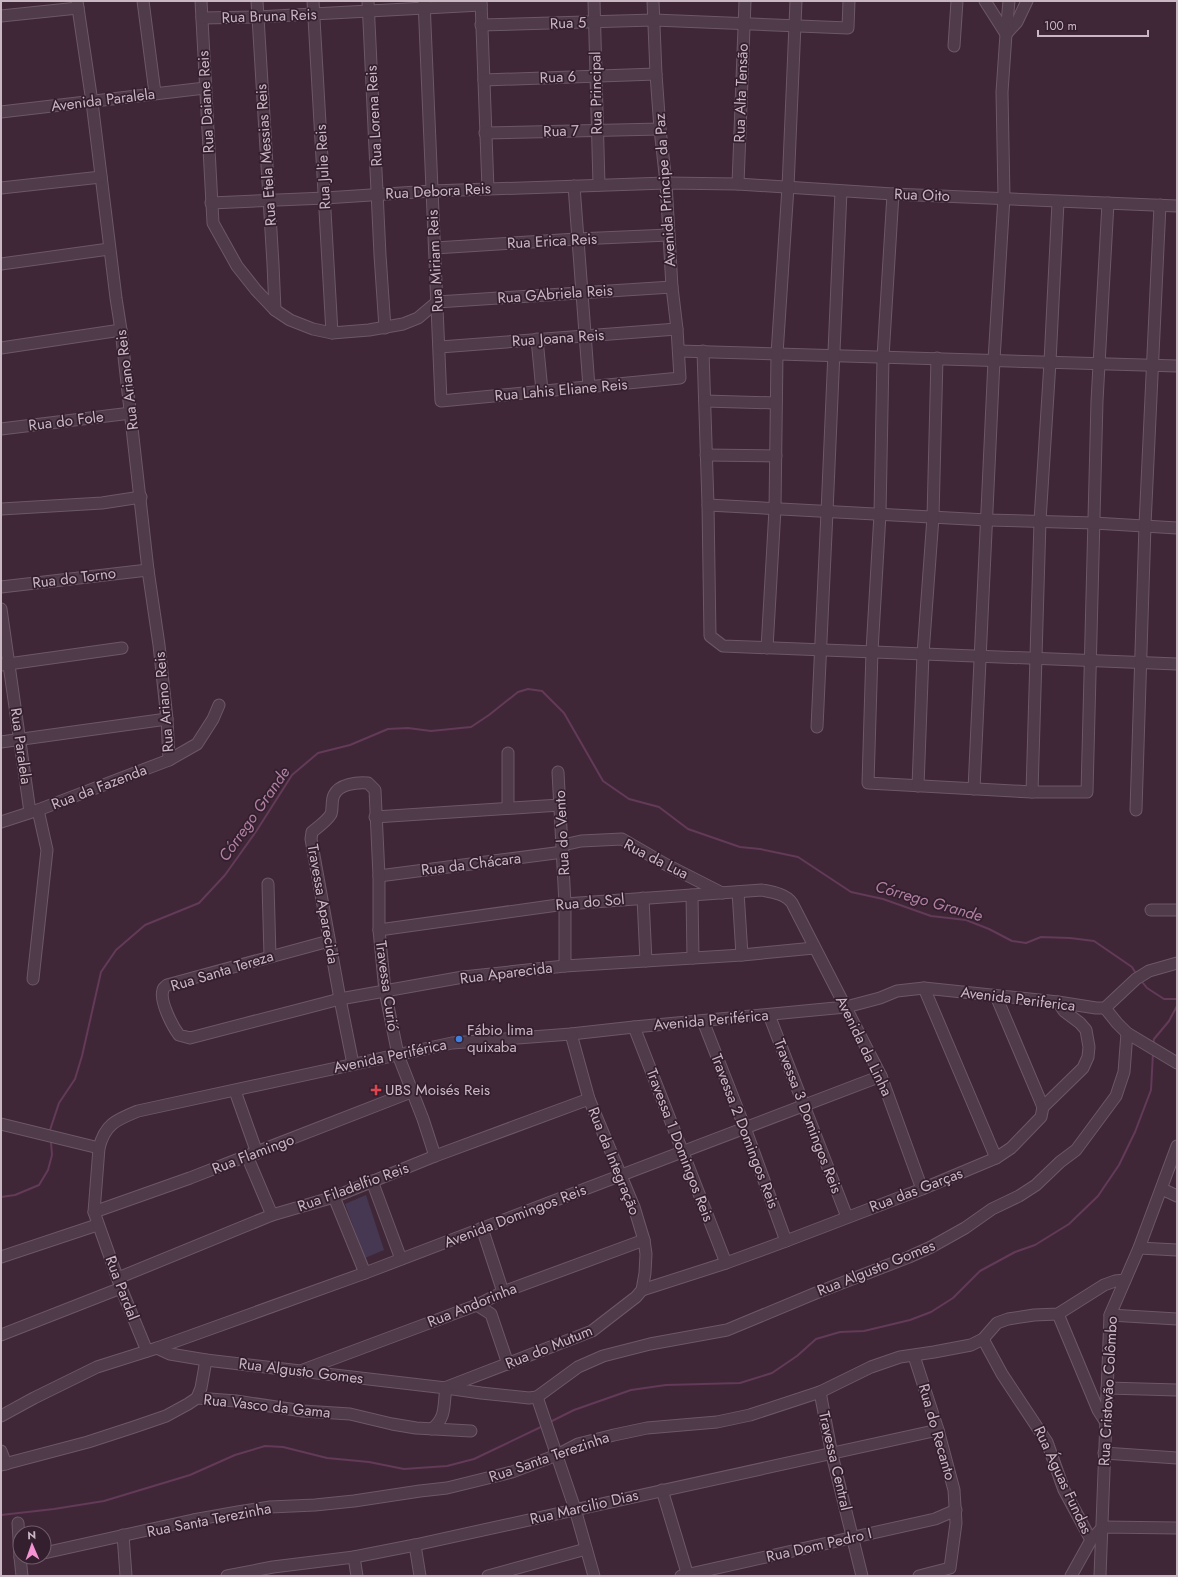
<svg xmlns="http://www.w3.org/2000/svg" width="1178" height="1577" font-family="Jost,sans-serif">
<rect width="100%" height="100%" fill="#3f2738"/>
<path fill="#463852" d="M366,1195L384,1250L365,1258L345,1204Z"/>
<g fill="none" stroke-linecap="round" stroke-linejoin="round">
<g stroke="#633a57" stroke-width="2">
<path d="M1143,983L1147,988L1164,999H1177"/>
<path d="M1153,1045L1154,1039L1169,1021L1177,1006"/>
<path d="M50,1130L59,1103L75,1079L82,1056L101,972L116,950L145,925L199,903L225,875L257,830L292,775L318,753L350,745L388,729L408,728L431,731L471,727L489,715L518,692L528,689L542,691L564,713L603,781L629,799L659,807L688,829L740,847L760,849L798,857L851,892L883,899L931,916L966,920L989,929L1012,941L1026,943L1041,937L1070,938L1094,941L1132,967L1135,972"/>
<path d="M1,1197L15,1195L39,1185L48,1170L52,1155L51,1142"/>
<path d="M550,1422L574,1410L631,1390L666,1385L740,1383L772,1373L797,1356L816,1339L840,1332L864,1331L910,1320L931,1312L953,1298L980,1271L1015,1252L1035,1245L1069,1224L1098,1196L1119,1165L1135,1132L1151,1090L1153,1053"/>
<path d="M1,1515L54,1509L104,1501L190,1475L235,1455L265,1446L283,1447L327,1458L369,1462L404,1469L447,1466L474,1459L543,1426"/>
</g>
<g stroke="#6d5867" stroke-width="13">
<g id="minor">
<path d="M77,1L92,102L116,298L121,330L148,570L159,645L167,719L169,760"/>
<path d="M143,1L155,93"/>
<path d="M201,1L213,223L237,266L256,290L275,310L290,320L313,329L332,333L369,330L403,324L418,318L437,302L672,287"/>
<path d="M257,1L273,264L275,310"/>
<path d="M313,1L332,333"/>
<path d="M368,1L380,255L385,328"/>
<path d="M424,1L441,401L680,378L677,329L672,287L666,183L660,129L656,74L653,1"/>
<path d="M481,1L488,189"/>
<path d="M594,1L599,185"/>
<path d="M1,16L78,8"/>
<path d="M202,18L257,17L481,5"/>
<path d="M481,25L654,20L848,28L849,1"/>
<path d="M1006,34L1017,22L1027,1"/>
<path d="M1006,34L1009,1"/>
<path d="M954,46L957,1"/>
<path d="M484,80L656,74"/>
<path d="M1,112L205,88"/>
<path d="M485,133L660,129"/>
<path d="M738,184L745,1"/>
<path d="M574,186L589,387"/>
<path d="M1,188L101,177"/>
<path d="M893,194L883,357L880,514L872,651L868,783L1032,792H1087L1097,401L1108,203"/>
<path d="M211,203L325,198L432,191L666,183L738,184L893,194L1177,206"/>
<path d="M435,248L577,239L669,235"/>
<path d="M1,264L109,249"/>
<path d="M537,339L542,391"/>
<path d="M440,347L677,329"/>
<path d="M1,348L121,330"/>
<path d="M679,351L1177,366"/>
<path d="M703,351L708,505L710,636L723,646L1177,664"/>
<path d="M705,401L776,403"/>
<path d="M1,429L131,413"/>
<path d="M706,455L776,456"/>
<path d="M708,505L987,520L1094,523L1177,528"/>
<path d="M1,509L102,503L141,497"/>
<path d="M1,587L148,570"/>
<path d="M1,609L30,812"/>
<path d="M767,648L775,509L777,354L788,187L796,1"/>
<path d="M1,665L122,648"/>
<path d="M817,727L827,512L841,191"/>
<path d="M1,742L167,719"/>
<path d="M508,753V808"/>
<path d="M558,772L565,904V966"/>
<path d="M918,786L923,654L933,517L937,358"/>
<path d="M974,789L994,360L1004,197L1002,92L1006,34L985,1"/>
<path d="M1032,792L1040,521L1050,362L1058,202"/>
<path d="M1136,810L1145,525L1160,205"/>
<path d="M375,817L560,805"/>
<path d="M1,822L38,810L169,760L197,744L213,719L219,705"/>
<path d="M563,845L581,841L622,839L665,864L722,893"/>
<path d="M379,876L563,852"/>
<path d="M268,884L270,956"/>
<path d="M738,892L742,955"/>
<path d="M692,895L693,958"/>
<path d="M643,898L646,961"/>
<path d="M1151,910H1177"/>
<path d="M379,930L565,904L762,890C772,892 786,894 792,903L881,1076L922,1189"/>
<path d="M329,941L167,985C165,987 163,988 163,990C159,1001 173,1027 179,1035L190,1038L340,999L463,977L565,966L742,955L814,948"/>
<path d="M33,979L47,850L38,810"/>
<path d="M924,988L996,1158"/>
<path d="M996,996L1043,1107"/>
<path d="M1105,1008L1117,1023L1127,1033L1177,1063"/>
<path d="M769,1015L847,1217"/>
<path d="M703,1021L745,1128L786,1241"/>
<path d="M634,1027L726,1263"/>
<path d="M353,1064L340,999L311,839L312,832C318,827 327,821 331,814C333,809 331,801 334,795C339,784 357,782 368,783L375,790L379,876V930L385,991L398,1055L423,1119L435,1156"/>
<path d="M235,1091L257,1153"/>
<path d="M1,1124L99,1148"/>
<path d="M247,1156L272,1215"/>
<path d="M372,1181L401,1259"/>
<path d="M1162,1189L1177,1196"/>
<path d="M334,1197L365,1273"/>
<path d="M94,1212L190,1178L411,1092"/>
<path d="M482,1228L503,1292"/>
<path d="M1139,1248L1177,1250"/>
<path d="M1,1257L97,1225"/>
<path d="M118,1278L272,1215L334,1197L435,1156L589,1099"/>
<path d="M642,1290L726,1263L786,1241L922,1189L996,1158L1011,1148L1041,1117L1043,1107L1083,1068L1088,1057L1089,1047L1086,1030L1080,1023L1064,1011L1058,1002"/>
<path d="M477,1305L491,1314L508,1364"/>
<path d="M1058,1314L1098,1410L1105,1421"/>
<path d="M1110,1315L1177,1319"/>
<path d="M1,1335L121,1288"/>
<path d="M983,1339L1002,1374L1047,1442L1064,1490L1091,1540"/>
<path d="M157,1348L170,1354L206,1360L446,1388L481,1393L529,1398L537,1397L575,1509L594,1576"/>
<path d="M147,1351L121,1288L94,1212L99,1148C105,1124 116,1120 138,1111L452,1043L571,1034L634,1027L846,1007L880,998L897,991L924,988L1058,1002L1096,1008H1105L1136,979L1149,971L1177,963"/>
<path d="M914,1356L938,1430L954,1490L956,1523L950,1568L919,1576"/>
<path d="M303,1370L477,1305L503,1292L644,1240"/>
<path d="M447,1387L592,1331L636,1297L642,1290L645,1273L646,1254L644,1240L634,1207L589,1099L571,1034"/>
<path d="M1107,1388L1177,1390"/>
<path d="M820,1392L832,1455L862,1576"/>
<path d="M537,1397L578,1367L603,1356L650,1344L727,1330L816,1293L909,1257L931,1247L965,1228L992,1209L1019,1196L1036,1185L1060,1162L1076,1150L1116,1096L1124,1072L1127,1033"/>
<path d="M197,1398L201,1388L206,1360"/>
<path d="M1,1416L34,1398L97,1367L157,1348L365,1273L881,1076"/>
<path d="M432,1429C447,1417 443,1405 446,1388"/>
<path d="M1,1451L6,1464"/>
<path d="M1104,1453L1177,1458"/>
<path d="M1,1465L88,1442L134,1427L166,1416L188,1404L197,1398L236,1401L303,1411L350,1414L392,1424L416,1428L471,1431"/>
<path d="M662,1490L688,1576"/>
<path d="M18,1523L20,1557"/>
<path d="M123,1535L126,1576"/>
<path d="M415,1545L420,1576"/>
<path d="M44,1553L193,1520L238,1512L270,1507L315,1505L354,1501L420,1491L447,1488L512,1472L557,1455L578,1444L614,1435L647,1428L717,1422L750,1415L820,1392L871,1367L900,1357L934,1352L971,1345L983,1339L997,1323L1008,1319L1034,1315L1058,1314L1104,1285L1115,1281L1125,1280"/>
<path d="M20,1557L22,1576"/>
<path d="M354,1557L357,1576"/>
<path d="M227,1576L273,1567L354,1557L415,1545L938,1430"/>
<path d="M488,1576L586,1549"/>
<path d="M681,1576L935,1519L956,1510"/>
<path d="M1071,1576L1091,1540L1103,1527L1177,1528"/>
<path d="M1100,1576L1110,1315L1139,1248L1177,1146"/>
</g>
</g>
<use href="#minor" stroke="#4f3b49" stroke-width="11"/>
</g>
<circle fill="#3f7fe0" stroke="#341f2e" stroke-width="1.5" cx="459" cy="1039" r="4"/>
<path fill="#e0444e" stroke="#341f2e" stroke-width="1.5" d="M374 1084h4v4h4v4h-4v4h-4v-4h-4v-4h4z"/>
<g text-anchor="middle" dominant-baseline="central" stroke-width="3.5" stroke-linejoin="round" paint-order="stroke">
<g font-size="15" fill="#cab7c4" stroke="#341f2e">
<text transform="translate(269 16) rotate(-2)">Rua Bruna Reis</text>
<text transform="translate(568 23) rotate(-2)">Rua 5</text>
<text transform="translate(558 77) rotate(-2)">Rua 6</text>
<text transform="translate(596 93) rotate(-91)">Rua Principal</text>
<text transform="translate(741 93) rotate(-88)">Rua Alta Tensão</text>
<text transform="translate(103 100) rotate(-7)">Avenida Paralela</text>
<text transform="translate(206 102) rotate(-93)">Rua Daiane Reis</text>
<text transform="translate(374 116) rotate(-93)">Rua Lorena Reis</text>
<text transform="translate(561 131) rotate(-2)">Rua 7</text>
<text transform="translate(266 155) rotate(-94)">Rua Etela Messias Reis</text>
<text transform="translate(323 167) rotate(-93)">Rua Julie Reis</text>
<text transform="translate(665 190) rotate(-94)">Avenida Príncipe da Paz</text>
<text transform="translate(438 191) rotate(-3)">Rua Debora Reis</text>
<text transform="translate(922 195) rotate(2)">Rua Oito</text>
<text transform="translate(552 241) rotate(-3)">Rua Erica Reis</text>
<text transform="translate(435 261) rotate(-93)">Rua Miriam Reis</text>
<text transform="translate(555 294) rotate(-4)">Rua GAbriela Reis</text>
<text transform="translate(558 338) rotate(-4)">Rua Joana Reis</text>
<text transform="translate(127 380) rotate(-97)">Rua Ariano Reis</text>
<text transform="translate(561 390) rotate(-5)">Rua Lahis Eliane Reis</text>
<text transform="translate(66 421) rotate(-7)">Rua do Fole</text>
<text transform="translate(74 578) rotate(-7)">Rua do Torno</text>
<text transform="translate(164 702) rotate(-95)">Rua Ariano Reis</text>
<text transform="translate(21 746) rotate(82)">Rua Paralela</text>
<text transform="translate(99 787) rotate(-21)">Rua da Fazenda</text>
<text transform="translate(562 833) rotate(-93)">Rua do Vento</text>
<text transform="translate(656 859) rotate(27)">Rua da Lua</text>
<text transform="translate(471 864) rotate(-7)">Rua da Chácara</text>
<text transform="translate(590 902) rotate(-5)">Rua do Sol</text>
<text transform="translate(323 904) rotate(80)">Travessa Aparecida</text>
<text transform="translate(222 971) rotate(-17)">Rua Santa Tereza</text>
<text transform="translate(506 973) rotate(-7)">Rua Aparecida</text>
<text transform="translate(387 986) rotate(82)">Travessa Curió</text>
<text transform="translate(1018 999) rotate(7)">Avenida Periferica</text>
<text transform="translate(711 1020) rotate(-5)">Avenida Periférica</text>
<text transform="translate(864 1046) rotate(64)">Avenida da Linha</text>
<text transform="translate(390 1056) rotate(-12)">Avenida Periférica</text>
<text transform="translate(808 1116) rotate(69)">Travessa 3 Domingos Reis</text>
<text transform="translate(745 1131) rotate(69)">Travessa 2 Domingos Reis</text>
<text transform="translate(680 1145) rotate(69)">Travessa 1 Domingos Reis</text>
<text transform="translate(253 1154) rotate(-21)">Rua Flamingo</text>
<text transform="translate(614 1161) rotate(68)">Rua da Integração</text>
<text transform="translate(353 1187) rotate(-20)">Rua Filadelfio Reis</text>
<text transform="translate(916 1190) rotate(-21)">Rua das Garças</text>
<text transform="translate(515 1216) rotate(-21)">Avenida Domingos Reis</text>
<text transform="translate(876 1268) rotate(-22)">Rua Algusto Gomes</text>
<text transform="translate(122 1288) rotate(69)">Rua Pardal</text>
<text transform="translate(472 1305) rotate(-22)">Rua Andorinha</text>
<text transform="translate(549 1347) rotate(-22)">Rua do Mutum</text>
<text transform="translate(301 1371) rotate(7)">Rua Algusto Gomes</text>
<text transform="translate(1108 1391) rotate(-87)">Rua Cristovão Colômbo</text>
<text transform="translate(267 1406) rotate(6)">Rua Vasco da Gama</text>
<text transform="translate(937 1432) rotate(74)">Rua do Recanto</text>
<text transform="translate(549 1457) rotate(-19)">Rua Santa Terezinha</text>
<text transform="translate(835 1461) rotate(77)">Travessa Central</text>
<text transform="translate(1063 1480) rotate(65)">Rua Águas Fundas</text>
<text transform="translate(584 1507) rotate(-13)">Rua Marcilio Dias</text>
<text transform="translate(209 1520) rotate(-11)">Rua Santa Terezinha</text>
<text transform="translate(819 1545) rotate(-13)">Rua Dom Pedro I</text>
</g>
<g font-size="15" fill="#cab7c4" stroke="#341f2e" text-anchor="start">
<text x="467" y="1030">Fábio lima<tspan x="467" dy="17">quixaba</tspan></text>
<text x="385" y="1090">UBS Moisés Reis</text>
</g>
<g font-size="16" font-style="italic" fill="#b080a2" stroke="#341f2e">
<text transform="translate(254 814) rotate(-55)">Córrego Grande</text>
<text transform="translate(929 901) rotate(16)">Córrego Grande</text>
</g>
</g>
<rect width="1178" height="1577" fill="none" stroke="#cab7c4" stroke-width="4"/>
<g transform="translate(32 1545) rotate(358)"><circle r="19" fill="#341f2e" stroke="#705c6a"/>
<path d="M0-3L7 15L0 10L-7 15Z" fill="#f492d3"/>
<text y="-6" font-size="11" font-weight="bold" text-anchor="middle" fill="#cab7c4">N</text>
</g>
<path d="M1038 30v6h110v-6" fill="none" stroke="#cab7c4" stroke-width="2"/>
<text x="1044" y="30" font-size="12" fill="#cab7c4" stroke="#341f2e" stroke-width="3" paint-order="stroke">100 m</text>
</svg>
